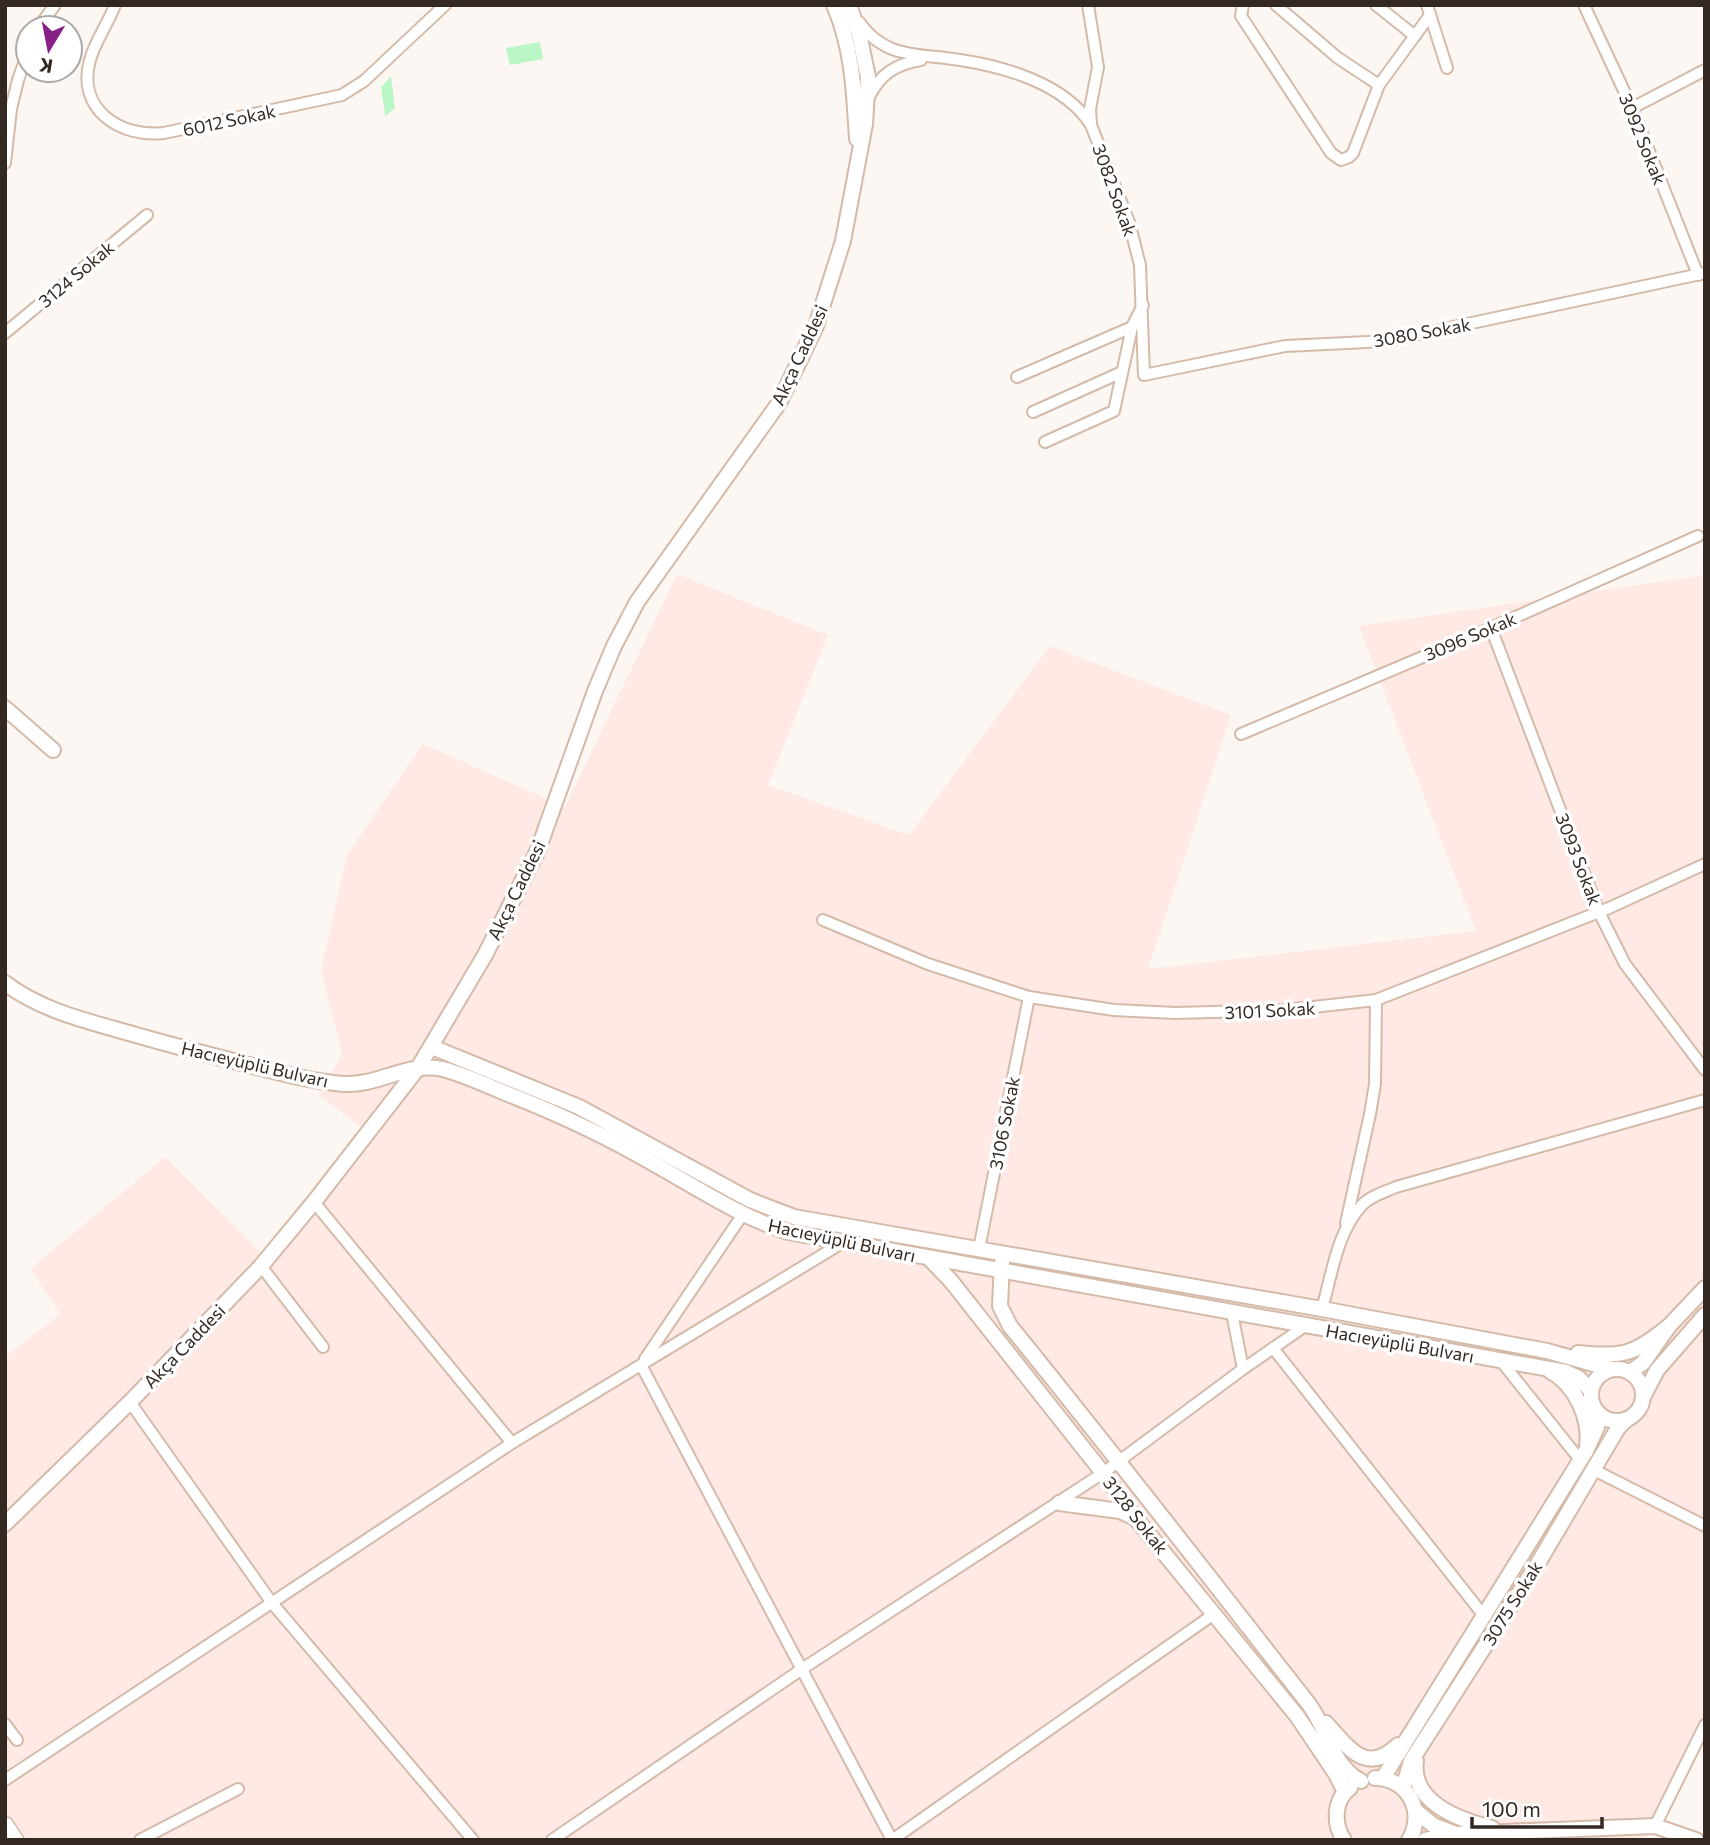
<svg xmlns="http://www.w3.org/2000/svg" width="1710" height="1845" font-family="Commissioner,sans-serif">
<rect width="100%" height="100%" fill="#fdf7f4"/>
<path fill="#ffe9e5" d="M677,574L828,635L768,785L909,835L1050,646L1231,715L1148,969L1476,931L1359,626L1705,575V1736L1644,1840H5V1357L60,1314L30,1269L165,1157L261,1252L361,1127L320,1096L342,1053L321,971L347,855L423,744L565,807Z"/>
<g fill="#baf6c6">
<path d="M540,42L543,59L510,65L506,48Z"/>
<path d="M391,76L395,108L385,116L381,87Z"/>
</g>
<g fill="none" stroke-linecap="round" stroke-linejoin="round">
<g stroke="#d4baa9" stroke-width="14">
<g id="street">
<path d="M115,5C108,24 95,41 90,60C76,109 120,138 164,133L342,95L364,81L445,5"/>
<path d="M1088,5L1098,67L1090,109L1091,125L1129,222L1140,265L1144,375L1285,346L1388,341L1705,273"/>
<path d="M1243,5L1241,16L1331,153L1341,160L1349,157L1353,153L1379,85L1430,15"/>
<path d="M1276,5L1338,58L1379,85"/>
<path d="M1376,5L1415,36"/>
<path d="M1427,5L1447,68"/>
<path d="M1584,5L1632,108L1698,275"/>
<path d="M859,22C886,60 919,53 960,60C1006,67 1065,84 1091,125"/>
<path d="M38,28L55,5"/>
<path d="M869,97C880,74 896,64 921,60"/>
<path d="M1632,108L1705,70"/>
<path d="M5,163L11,109L18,80L28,52"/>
<path d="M5,333L147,215"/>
<path d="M1017,377L1132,327L1143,305"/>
<path d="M1033,412L1122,372"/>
<path d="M1045,442L1114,411L1132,327"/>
<path d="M1491,628L1599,912L1625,964L1705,1070"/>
<path d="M1241,734L1491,628L1698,536"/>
<path d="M823,920L928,964L1029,997L1114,1010L1175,1013L1286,1010L1376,1000L1609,908L1705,864"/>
<path d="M314,1202L512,1443"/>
<path d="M1346,1223L1370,1114L1375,1084L1376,1000"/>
<path d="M979,1249L1029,997"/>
<path d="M261,1266L323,1347"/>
<path d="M1322,1309C1332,1274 1337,1232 1362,1205C1370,1196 1385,1192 1396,1187L1705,1100"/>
<path d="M1232,1313L1243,1369"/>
<path d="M1273,1348L1484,1616"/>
<path d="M645,1359L743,1214"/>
<path d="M1501,1361L1581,1461"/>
<path d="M641,1365L892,1840"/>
<path d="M130,1402L272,1603L473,1840"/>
<path d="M1594,1470L1705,1526"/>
<path d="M5,1724L17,1740"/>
<path d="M5,1780L512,1443L842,1243"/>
<path d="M1655,1826L1705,1725"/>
<path d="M140,1840L238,1789"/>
<path d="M552,1840L802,1669L1103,1473L1243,1369L1305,1326"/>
<path d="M892,1840L1214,1614"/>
</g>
</g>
<g stroke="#d4baa9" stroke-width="18">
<g id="secondary">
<path d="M834,5C853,49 854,93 857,139"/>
<path d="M5,708L53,750"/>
<path d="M5,983C44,1013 96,1023 143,1037C182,1048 221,1058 261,1068C289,1075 316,1082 344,1084C378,1086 409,1061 443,1069C465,1075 486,1085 508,1094C559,1114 608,1137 656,1165C699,1189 741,1217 788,1232L1566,1372L1579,1378L1591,1391"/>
<path d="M432,1047L579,1107L750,1200L794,1217L1322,1309L1547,1351L1611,1369"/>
<path d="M929,1258L951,1281L1103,1473L1137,1520L1297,1716L1336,1774L1345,1792"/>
<path d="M1002,1263L1000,1306L1010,1326C1111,1450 1209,1577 1308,1703C1327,1727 1332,1767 1361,1781"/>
<path d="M1578,1353C1624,1357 1633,1355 1669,1326"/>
<circle cx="1617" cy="1395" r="26"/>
<path d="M1550,1371C1575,1384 1591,1419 1587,1446"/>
<path d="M1630,1372L1643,1363L1669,1326L1705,1288"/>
<path d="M1644,1395L1657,1370L1705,1315"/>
<path d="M1059,1503L1120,1511L1135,1518"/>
<path d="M5,1524L130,1402L261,1266L314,1202L418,1068L485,955L538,850L595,691L614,646L637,602L779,403L816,326L843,241L865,124L868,77L859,34L849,5"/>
<path d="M1326,1723C1349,1748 1366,1776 1398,1745"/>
<path d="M1416,1761C1410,1802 1459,1820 1492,1828"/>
<path d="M1375,1778C1408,1778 1426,1812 1409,1840"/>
<path d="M1383,1778L1586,1451L1597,1427L1598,1413"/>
<path d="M1403,1788L1411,1761L1537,1565L1618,1428L1626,1420"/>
<path d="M1416,1811L1433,1825L1456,1834"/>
<path d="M1344,1840C1333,1824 1334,1799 1350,1788"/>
<path d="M1425,1840L1457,1834L1503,1832L1655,1826L1696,1840"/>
</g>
</g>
<g stroke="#d4baa9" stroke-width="19">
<path id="primary" d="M5,1825L15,1840"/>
</g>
<use href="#street" stroke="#fff" stroke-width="10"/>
<use href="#secondary" stroke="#fff" stroke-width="14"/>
<use href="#primary" stroke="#fff" stroke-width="16"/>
</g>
<g text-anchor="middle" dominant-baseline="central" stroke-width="7" stroke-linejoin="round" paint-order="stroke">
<g font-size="18" fill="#332922" stroke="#fff">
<text transform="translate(229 120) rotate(-12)">6012 Sokak</text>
<text transform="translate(1643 139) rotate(68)">3092 Sokak</text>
<text transform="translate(1115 190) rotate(70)">3082 Sokak</text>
<text transform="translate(76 274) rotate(-40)">3124 Sokak</text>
<text transform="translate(1422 332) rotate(-10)">3080 Sokak</text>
<text transform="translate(799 355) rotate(-65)">Akça Caddesi</text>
<text transform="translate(1470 636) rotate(-23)">3096 Sokak</text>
<text transform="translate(1579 859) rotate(69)">3093 Sokak</text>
<text transform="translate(516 890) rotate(-64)">Akça Caddesi</text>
<text transform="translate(1270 1010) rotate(-3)">3101 Sokak</text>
<text transform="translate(255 1064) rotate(13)">Hacıeyüplü Bulvarı</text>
<text transform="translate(1004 1123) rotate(-79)">3106 Sokak</text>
<text transform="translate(842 1240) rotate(12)">Hacıeyüplü Bulvarı</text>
<text transform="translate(1400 1343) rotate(10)">Hacıeyüplü Bulvarı</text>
<text transform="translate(184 1346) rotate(-46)">Akça Caddesi</text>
<text transform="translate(1136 1515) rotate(52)">3128 Sokak</text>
<text transform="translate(1512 1603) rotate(-58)">3075 Sokak</text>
</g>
</g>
<rect width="1710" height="1845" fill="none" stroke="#332922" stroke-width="14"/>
<g transform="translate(49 49) rotate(190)"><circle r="33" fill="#ffffff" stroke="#ada9a7" stroke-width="2"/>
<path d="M0-5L12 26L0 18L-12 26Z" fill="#872087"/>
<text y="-10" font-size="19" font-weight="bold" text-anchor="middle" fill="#332922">K</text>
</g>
<path d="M1472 1817v10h130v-10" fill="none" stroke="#332922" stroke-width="3.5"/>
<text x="1482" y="1817" font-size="21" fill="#332922" stroke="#ffffff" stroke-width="5" paint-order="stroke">100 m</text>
</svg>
